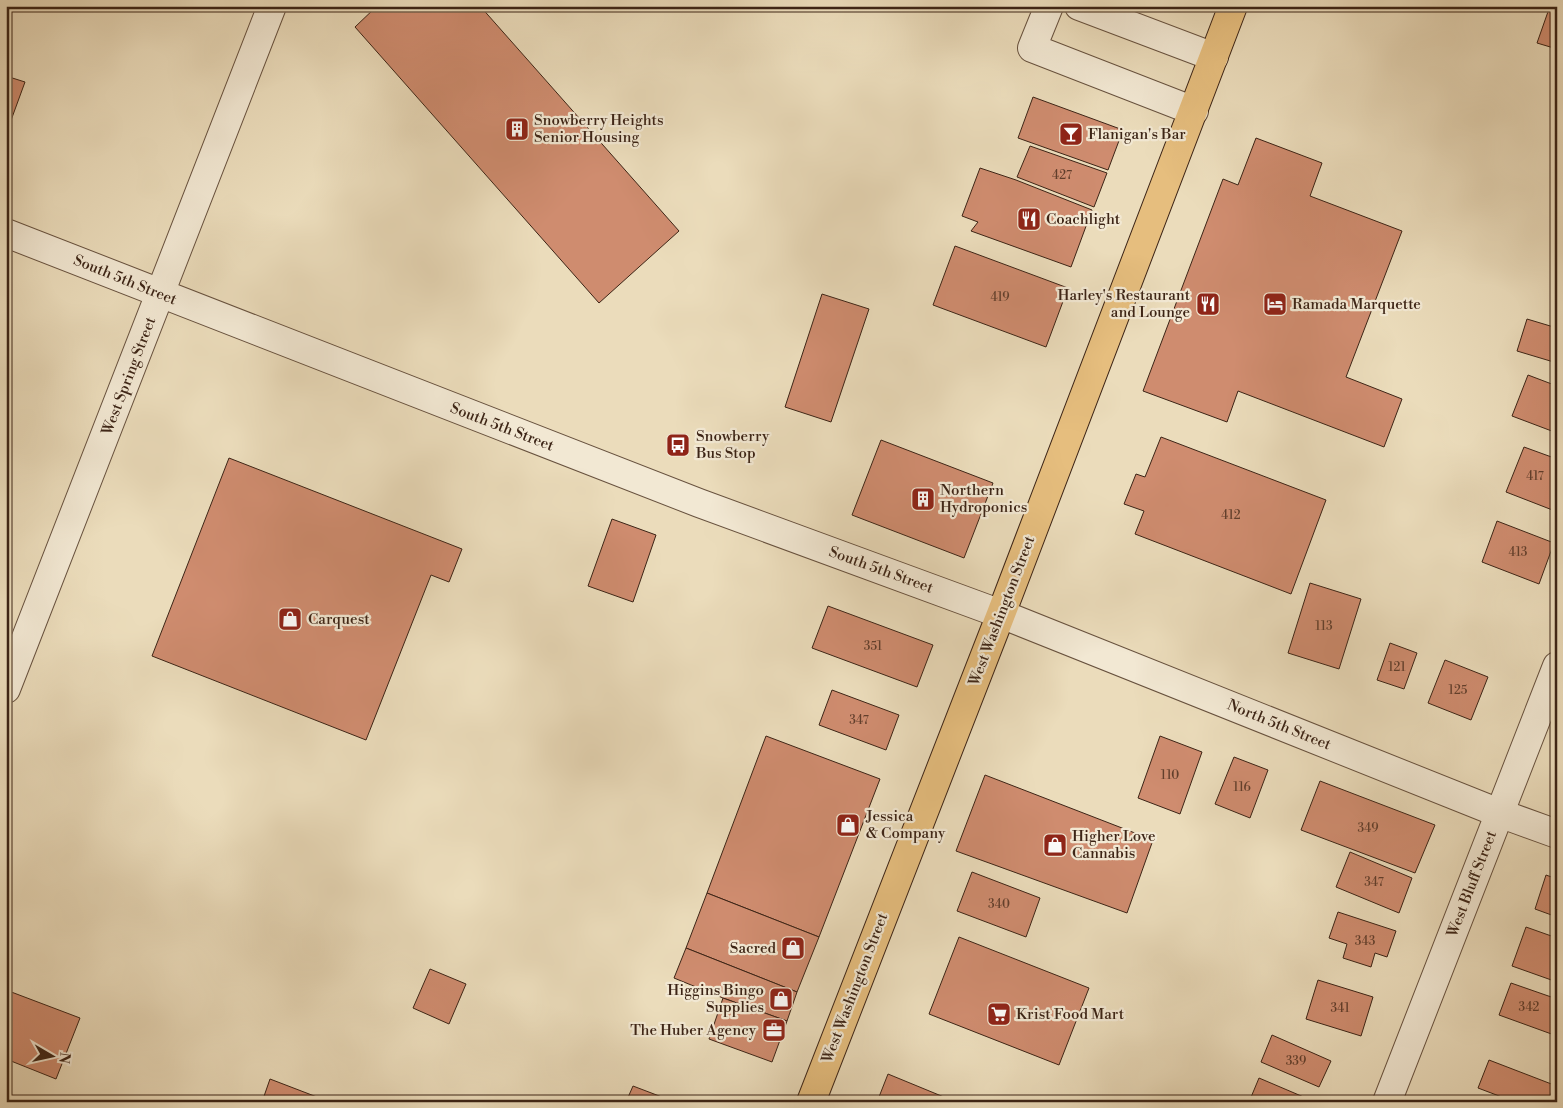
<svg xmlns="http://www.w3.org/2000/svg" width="1563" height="1108" font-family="'Libre Bodoni',serif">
<rect width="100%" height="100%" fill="#ebdcbb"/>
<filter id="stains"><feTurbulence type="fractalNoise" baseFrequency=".004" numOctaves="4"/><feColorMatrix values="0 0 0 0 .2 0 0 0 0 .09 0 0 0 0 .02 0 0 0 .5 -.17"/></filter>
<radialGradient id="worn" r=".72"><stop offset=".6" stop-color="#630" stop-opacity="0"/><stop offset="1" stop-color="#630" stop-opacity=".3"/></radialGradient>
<g fill="#cf8c6f" stroke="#3c2416">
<path d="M377,6H480L679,231L599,303L355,27Z"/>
<path d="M1550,6H1557V49L1537,43Z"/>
<path d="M6,76L25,82L6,134Z"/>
<path d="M1033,97L1123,130L1108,170L1018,138Z"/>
<path d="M1256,138L1322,163L1310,196L1402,231L1346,377L1402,399L1384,447L1238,391L1227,422L1143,391L1223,179L1238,185Z"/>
<path d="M1030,146L1107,173L1094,207L1017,177Z"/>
<path d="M980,168L1016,180L1092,210L1071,267L971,231L978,222L962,216Z"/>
<path d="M955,246L1068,288L1046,347L933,305Z"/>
<path d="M822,294L869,309L831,422L785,407Z"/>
<path d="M1527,319L1557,328V363L1517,351Z"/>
<path d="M1528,375L1557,386V433L1512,416Z"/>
<path d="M1161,437L1326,500L1291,594L1135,534L1144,511L1124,504L1136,474L1145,477Z"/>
<path d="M881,440L993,483L964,558L852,515Z"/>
<path d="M1524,447L1557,459V505L1555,511L1506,492Z"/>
<path d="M229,458L462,549L449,582L431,575L366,740L152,656Z"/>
<path d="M612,519L656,535L633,602L588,586Z"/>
<path d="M1497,521L1554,543L1539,584L1482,562Z"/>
<path d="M1310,583L1361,599L1339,669L1288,653Z"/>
<path d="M828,606L933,645L917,687L812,648Z"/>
<path d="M1390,643L1417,653L1404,689L1377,680Z"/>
<path d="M1445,660L1488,677L1471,720L1428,703Z"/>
<path d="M832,690L899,715L886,750L819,725Z"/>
<path d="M766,736L880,779L819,937L707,893Z"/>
<path d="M1160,736L1202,752L1180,814L1138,798Z"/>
<path d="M1234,757L1268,770L1250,818L1215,804Z"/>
<path d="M985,775L1153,840L1127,913L956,851Z"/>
<path d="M1320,781L1435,825L1415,873L1301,830Z"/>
<path d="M1350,852L1412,878L1399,913L1336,887Z"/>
<path d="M972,872L1040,898L1026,937L957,911Z"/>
<path d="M1546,875L1557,879V917L1535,909Z"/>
<path d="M707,893L819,937L797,992L686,948Z"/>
<path d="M1338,912L1396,931L1387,957L1375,953L1371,967L1343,958L1347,944L1329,938Z"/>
<path d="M1526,927L1557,938V982L1512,966Z"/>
<path d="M959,937L1089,988L1059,1065L929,1014Z"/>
<path d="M686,948L797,992L787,1021L723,998L674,978Z"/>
<path d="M430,969L466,984L449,1024L413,1008Z"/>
<path d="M1318,980L1373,997L1361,1036L1306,1019Z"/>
<path d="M1511,983L1557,999V1036L1499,1015Z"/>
<path d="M6,990L80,1018L56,1079L6,1059Z"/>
<path d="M723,998L787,1021L772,1062L709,1039Z"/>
<path d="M1272,1035L1331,1061L1319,1087L1261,1062Z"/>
<path d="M1489,1060L1554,1085L1548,1102H1515L1478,1088Z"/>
<path d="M888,1074L956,1102H877Z"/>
<path d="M1259,1078L1313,1101L1249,1102Z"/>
<path d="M270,1079L330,1102H262Z"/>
<path d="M633,1086L675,1102H626Z"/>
</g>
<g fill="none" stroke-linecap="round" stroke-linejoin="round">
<g stroke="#68523f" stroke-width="30">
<g id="minor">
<path d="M1049,6L1032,48L1194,111"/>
<path d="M1079,6L1214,57"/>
<path d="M6,233L699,503L1001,614L1499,813L1557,834"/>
<path d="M6,689L272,6"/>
<path d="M1387,1102L1557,666"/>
</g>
</g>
<g stroke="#3c2416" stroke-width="30">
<path id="major" d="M811,1102L1001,614L1233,6"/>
</g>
<use href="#minor" stroke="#f2e8d3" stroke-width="28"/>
<use href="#major" stroke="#e6be7e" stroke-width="28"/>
</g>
<defs>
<g id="building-square" transform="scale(1.25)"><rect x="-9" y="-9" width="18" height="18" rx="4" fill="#8f2418" stroke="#f2e8d3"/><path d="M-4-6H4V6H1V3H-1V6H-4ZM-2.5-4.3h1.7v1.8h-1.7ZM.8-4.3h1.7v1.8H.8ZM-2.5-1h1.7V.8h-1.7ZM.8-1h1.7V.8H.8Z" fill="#fff"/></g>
<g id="bar-square" transform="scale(1.25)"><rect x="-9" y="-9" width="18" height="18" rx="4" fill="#8f2418" stroke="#f2e8d3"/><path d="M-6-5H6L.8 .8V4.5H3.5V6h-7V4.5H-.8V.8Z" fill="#fff"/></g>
<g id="restaurant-square" transform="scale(1.25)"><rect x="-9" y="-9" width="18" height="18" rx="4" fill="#8f2418" stroke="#f2e8d3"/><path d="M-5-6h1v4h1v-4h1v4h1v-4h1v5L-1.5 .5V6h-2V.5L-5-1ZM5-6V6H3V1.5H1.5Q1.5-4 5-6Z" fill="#fff"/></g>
<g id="hotel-square" transform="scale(1.25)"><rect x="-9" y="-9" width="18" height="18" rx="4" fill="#8f2418" stroke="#f2e8d3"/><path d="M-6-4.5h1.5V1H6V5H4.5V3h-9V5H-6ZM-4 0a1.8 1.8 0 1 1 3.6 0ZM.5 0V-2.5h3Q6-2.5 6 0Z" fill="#fff"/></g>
<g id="bus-square" transform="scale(1.25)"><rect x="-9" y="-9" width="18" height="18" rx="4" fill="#8f2418" stroke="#f2e8d3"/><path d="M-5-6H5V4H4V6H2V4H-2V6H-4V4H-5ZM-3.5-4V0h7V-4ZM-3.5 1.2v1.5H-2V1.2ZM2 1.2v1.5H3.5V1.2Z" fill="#fff"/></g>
<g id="shop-square" transform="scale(1.25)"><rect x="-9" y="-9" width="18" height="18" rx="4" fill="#8f2418" stroke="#f2e8d3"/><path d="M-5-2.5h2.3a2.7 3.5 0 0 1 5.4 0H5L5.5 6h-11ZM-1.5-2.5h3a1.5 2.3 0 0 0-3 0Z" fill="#fff"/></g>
<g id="supermarket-square" transform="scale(1.25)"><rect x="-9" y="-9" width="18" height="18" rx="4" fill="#8f2418" stroke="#f2e8d3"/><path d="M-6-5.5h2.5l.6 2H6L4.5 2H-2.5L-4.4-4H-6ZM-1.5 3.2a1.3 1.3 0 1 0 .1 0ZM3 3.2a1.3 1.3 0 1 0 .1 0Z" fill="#fff"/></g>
<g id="office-square" transform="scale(1.25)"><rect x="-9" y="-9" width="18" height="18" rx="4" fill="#8f2418" stroke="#f2e8d3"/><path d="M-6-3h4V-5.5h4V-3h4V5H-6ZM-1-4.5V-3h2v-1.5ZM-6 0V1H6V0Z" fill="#fff"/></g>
</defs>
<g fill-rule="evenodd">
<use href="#building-square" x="517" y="129"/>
<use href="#bar-square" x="1071" y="134"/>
<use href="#restaurant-square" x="1029" y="219"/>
<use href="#restaurant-square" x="1208" y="304"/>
<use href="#hotel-square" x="1275" y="304"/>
<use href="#bus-square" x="678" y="445"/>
<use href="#building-square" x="923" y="499"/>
<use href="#shop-square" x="290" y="619"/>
<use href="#shop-square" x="848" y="825"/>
<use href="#shop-square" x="1055" y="845"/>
<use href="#shop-square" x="793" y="948"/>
<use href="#shop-square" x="781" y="999"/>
<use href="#supermarket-square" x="999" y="1014"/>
<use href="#office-square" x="774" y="1030"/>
</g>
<g text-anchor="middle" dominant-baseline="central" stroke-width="4.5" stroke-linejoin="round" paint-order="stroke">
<g font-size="12" fill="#613e2c">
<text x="1062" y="175">427</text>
<text x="1000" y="297">419</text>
<text x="1535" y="476">417</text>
<text x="1231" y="515">412</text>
<text x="1518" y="552">413</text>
<text x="1324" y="626">113</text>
<text x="873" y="646">351</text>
<text x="1397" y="667">121</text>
<text x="1458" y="690">125</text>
<text x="859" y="720">347</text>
<text x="1170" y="775">110</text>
<text x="1242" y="787">116</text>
<text x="1368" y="828">349</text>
<text x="1374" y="882">347</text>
<text x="999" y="904">340</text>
<text x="1365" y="941">343</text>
<text x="1529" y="1007">342</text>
<text x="1340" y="1008">341</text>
<text x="1296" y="1061">339</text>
</g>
<g font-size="15" fill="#3c2416" stroke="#f2e8d3" text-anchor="start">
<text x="534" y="120">Snowberry Heights<tspan x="534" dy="17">Senior Housing</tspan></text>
<text x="1088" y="134">Flanigan's Bar</text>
<text x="1046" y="219">Coachlight</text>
<text x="1190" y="295" text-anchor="end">Harley's Restaurant<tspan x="1190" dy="17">and Lounge</tspan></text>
<text x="1292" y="304">Ramada Marquette</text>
<text x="696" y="436">Snowberry<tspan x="696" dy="17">Bus Stop</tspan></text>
<text x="940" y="490">Northern<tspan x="940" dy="17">Hydroponics</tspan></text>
<text x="308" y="619">Carquest</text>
<text x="866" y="816">Jessica<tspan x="866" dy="17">&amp; Company</tspan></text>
<text x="1072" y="836">Higher Love<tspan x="1072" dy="17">Cannabis</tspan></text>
<text x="776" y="948" text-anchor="end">Sacred</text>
<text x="764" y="990" text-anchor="end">Higgins Bingo<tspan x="764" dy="17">Supplies</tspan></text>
<text x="1016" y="1014">Krist Food Mart</text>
<text x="756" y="1030" text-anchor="end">The Huber Agency</text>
</g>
<g font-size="15" fill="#3c2416" stroke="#f2e8d3">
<text transform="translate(125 280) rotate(22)">South 5th Street</text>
<text transform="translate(129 376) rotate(-69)">West Spring Street</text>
<text transform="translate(502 427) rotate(21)">South 5th Street</text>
<text transform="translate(881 570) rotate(20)">South 5th Street</text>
<text transform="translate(1002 611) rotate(-69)">West Washington Street</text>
<text transform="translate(1279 725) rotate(22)">North 5th Street</text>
<text transform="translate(1472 884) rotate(-69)">West Bluff Street</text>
<text transform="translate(855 988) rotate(-69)">West Washington Street</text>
</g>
</g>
<rect width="1563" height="1108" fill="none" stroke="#ebdcbb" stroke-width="25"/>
<rect x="8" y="8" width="1548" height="1093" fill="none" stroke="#3c2416" stroke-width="2.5"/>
<rect x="12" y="12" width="1538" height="1083" fill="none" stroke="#3c2416"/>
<g transform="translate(52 1056) rotate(99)" stroke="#f2e8d3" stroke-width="4" paint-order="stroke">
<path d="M0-4L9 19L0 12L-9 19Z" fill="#3c2416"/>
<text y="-8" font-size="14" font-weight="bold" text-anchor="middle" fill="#3c2416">N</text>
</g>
<rect width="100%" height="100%" filter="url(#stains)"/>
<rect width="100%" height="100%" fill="url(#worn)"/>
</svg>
